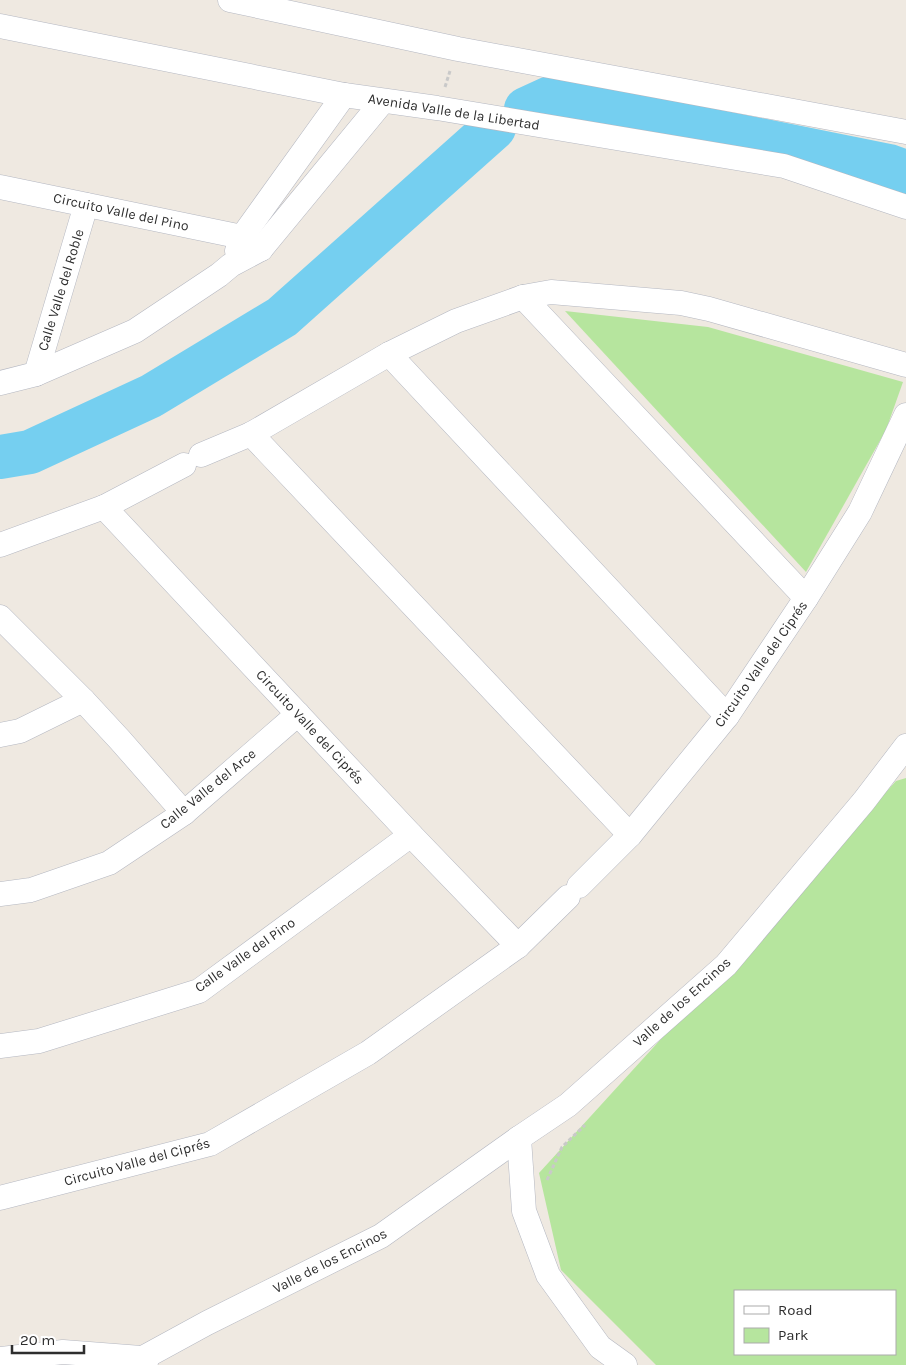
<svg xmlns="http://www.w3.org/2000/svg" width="906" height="1365" font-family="Karla,sans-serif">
<rect width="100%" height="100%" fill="#efe9e1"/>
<g fill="#b6e59e" fill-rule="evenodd">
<path d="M565,311L708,327L903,382L886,430L806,572Z"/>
<path d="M906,778V1365H656L561,1270L539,1173L896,781ZM735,1291H895V1354H735Z"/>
</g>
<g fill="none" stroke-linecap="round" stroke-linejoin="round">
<g stroke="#75cff0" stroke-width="44">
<path d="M526,109L550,98L889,166L906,172"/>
<path d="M0,457L30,452L151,396L282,317L494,128"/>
</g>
<g stroke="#b4b7c1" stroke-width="25">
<g id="minor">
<path d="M230,0L458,49L906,132"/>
<path d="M0,26L344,95L437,108L784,166L906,207"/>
<path d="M0,187L242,237L261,249"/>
<path d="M237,251L242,237L344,95"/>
<path d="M523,297L806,598"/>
<path d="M389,354L727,716"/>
<path d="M36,374L86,205"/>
<path d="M0,383L36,374L135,331L219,275L231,265L261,249L383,101"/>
<path d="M251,434L630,835"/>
<path d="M201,455L251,434L389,354L456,321L523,297L551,292L681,303L709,309L906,365"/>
<path d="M104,507L411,835L518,946"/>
<path d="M0,545L104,507L184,465"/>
<path d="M0,617L83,700L120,740L184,813"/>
<path d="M0,735L20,731L83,700"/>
<path d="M579,886L630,835L727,716L806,598L860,512L906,415"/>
<path d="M0,894L31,890L109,863L184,813L298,714"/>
<path d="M0,1046L39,1041L199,991L411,835"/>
<path d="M519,1138L524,1211L548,1275L600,1347L625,1365"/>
<path d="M0,1198L210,1144L368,1053L518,946L568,897"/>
<path d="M0,1359L63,1352L141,1358L146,1362"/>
<path d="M130,1365L207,1323L381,1236L519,1138L568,1105L726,965L864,801L906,746"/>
</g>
</g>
<g stroke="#c9c9c9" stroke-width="3" stroke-dasharray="4 2.5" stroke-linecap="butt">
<path d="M445,87L450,71"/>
<path d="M547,1180L562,1147L585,1125"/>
</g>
<use href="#minor" stroke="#fff" stroke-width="24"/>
</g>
<g text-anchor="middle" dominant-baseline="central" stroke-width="4" stroke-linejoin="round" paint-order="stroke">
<g font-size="14" fill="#2e2e2e" stroke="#fff">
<text transform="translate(454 112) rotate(9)">Avenida Valle de la Libertad</text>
<text transform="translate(121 212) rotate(12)">Circuito Valle del Pino</text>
<text transform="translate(61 290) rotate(-73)">Calle Valle del Roble</text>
<text transform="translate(761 664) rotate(-55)">Circuito Valle del Ciprés</text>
<text transform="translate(310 727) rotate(47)">Circuito Valle del Ciprés</text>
<text transform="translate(208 789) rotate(-39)">Calle Valle del Arce</text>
<text transform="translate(245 955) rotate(-35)">Calle Valle del Pino</text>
<text transform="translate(682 1002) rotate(-42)">Valle de los Encinos</text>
<text transform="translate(137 1162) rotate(-15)">Circuito Valle del Ciprés</text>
<text transform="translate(330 1261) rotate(-27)">Valle de los Encinos</text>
</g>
</g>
<rect x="734" y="1290" width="162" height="65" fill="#ffffff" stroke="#ababab"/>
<rect x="744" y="1306" width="25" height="8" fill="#ffffff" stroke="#ababab"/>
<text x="778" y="1315" font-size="15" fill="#2e2e2e">Road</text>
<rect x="744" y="1328" width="25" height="15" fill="#b6e59e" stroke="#ababab"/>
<text x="778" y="1340" font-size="15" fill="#2e2e2e">Park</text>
<path d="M12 1345v8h72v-8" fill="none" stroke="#2e2e2e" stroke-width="2.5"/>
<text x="20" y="1345" font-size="15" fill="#2e2e2e" stroke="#ffffff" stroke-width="4" paint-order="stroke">20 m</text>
</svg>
